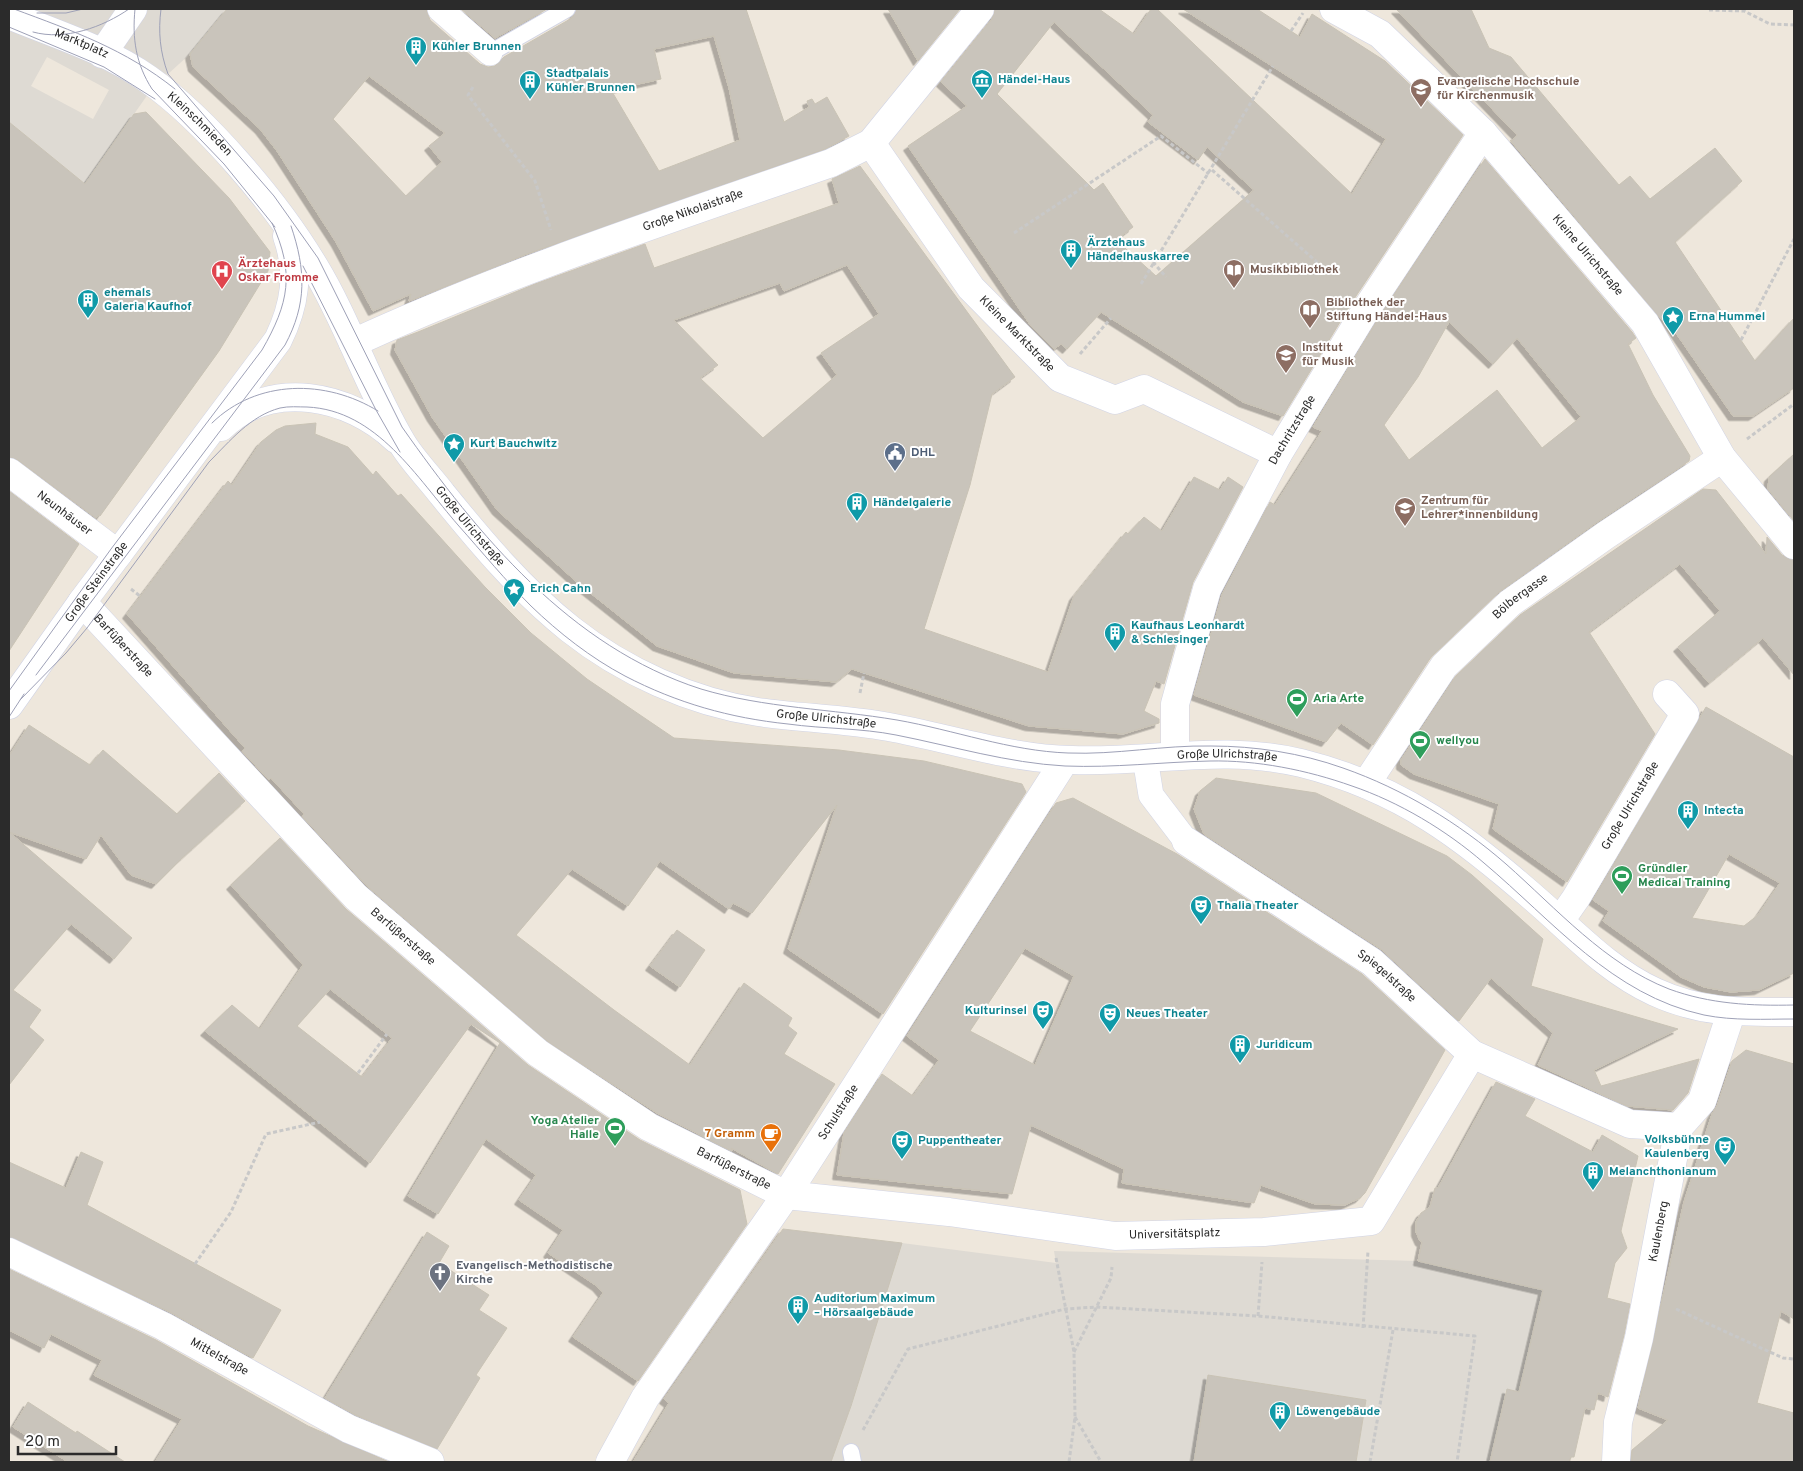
<svg xmlns="http://www.w3.org/2000/svg" width="1803" height="1471" font-family="Overpass,sans-serif">
<defs>
<filter id="shadow"><feDropShadow dx="-4.5" dy="4.5" stdDeviation="0" flood-color="#0004"/></filter>
</defs>
<rect width="100%" height="100%" fill="#eee7dc"/>
<g fill="#dedad3" fill-rule="evenodd">
<path d="M9,9H227L190,54L168,74L160,77L85,184L9,122ZM47,57L109,90L93,119L31,86Z"/>
<path d="M902,1243L1056,1263L1054,1251L1418,1261L1519,1284L1544,1285L1519,1392L1506,1390L1490,1462H1356L1366,1400L1208,1375L1194,1462H830Z"/>
</g>
<g fill="#c9c4bb" stroke="#c9c3b5" fill-rule="evenodd" filter="url(#shadow)">
<path d="M227,9H426L430,20L480,64L488,67L495,66L504,57L572,18L577,9H746L784,122L809,107L807,101L812,99L815,104L827,97L849,136L825,149L524,255L409,301L411,294L373,311L336,242L277,151L260,129L193,67L190,54ZM714,36L729,88L740,140L659,171L611,90L661,79L654,49ZM369,76L445,133L429,146L442,162L406,196L333,119Z"/>
<path d="M461,9H547L495,38Z"/>
<path d="M888,9H960L918,61Z"/>
<path d="M995,9H1099L1134,34L1151,9H1157L1352,194L1386,139L1183,9H1257L1300,37L1312,14L1385,61L1463,135L1354,299L1283,416L1243,402L1101,312L1067,349L1061,344L1054,349L1031,326L908,146L967,106L941,82L992,19ZM1054,22L1153,115L1148,122L1198,160L1207,147L1254,190L1156,276L1116,240L1133,227L1103,183L1094,190L997,94Z"/>
<path d="M1396,9H1471L1489,48L1511,57L1619,185L1630,176L1650,199L1715,148L1742,181L1675,242L1755,361L1794,318V388L1753,416H1733L1665,317L1661,319L1510,140L1512,141L1517,135Z"/>
<path d="M146,112L229,198L270,252L268,271L219,351L100,516L98,515L96,518L18,460L9,457V122L85,184L134,114Z"/>
<path d="M1485,159L1632,332L1636,338L1628,344L1653,395L1690,456L1689,461L1597,522L1499,592L1431,657L1373,745L1341,723L1326,742L1194,695L1222,595L1270,502L1275,505L1322,431L1313,427L1380,316ZM1449,322L1493,364L1517,338L1581,417L1542,448L1497,390L1409,460L1384,425L1418,377Z"/>
<path d="M860,166L1015,377L992,394L970,485L924,629L1048,672L1074,596L1126,532L1128,534L1144,517L1162,531L1194,477L1220,490L1228,477L1243,487L1193,582L1164,684L1156,681L1144,711L1159,719V723L1123,734L1029,726L852,669L836,682L734,673L657,646L579,584L497,510L432,417L395,350L397,340L418,332L535,284L645,244L654,268L839,203L832,179ZM847,265L879,314L821,353L837,375L763,438L700,378L718,365L674,320L780,283L784,291Z"/>
<path d="M316,423L315,434L348,447L373,475L376,471L398,496L401,494L485,587L531,633L587,679L674,738L839,750L924,761L1022,784L1026,792L883,1014L788,949L837,805L752,913L733,903L729,909L660,861L628,906L572,869L516,935L614,1010L690,1065L744,983L792,1018L788,1026L797,1033L784,1054L835,1084L778,1174L731,1148L732,1151L657,1113L547,1041L367,886L302,816L304,814L271,778L269,780L242,751L245,748L127,614L228,481L232,485L261,442L276,430L285,426Z"/>
<path d="M1794,454V521L1768,489L1769,477Z"/>
<path d="M1703,489L1716,490L1766,554L1767,537L1782,555L1794,560V675L1763,638L1709,683L1678,647L1720,611L1680,564L1589,632L1655,734L1567,882L1493,829L1499,804L1414,774L1401,765V760L1456,676L1520,615Z"/>
<path d="M9,491L79,544L9,651Z"/>
<path d="M1706,707L1794,757V973L1759,990L1731,992L1704,987L1681,977L1603,921L1609,911L1593,900ZM1729,854L1780,883L1758,915L1744,926L1692,918Z"/>
<path d="M29,725L90,765L103,750L177,814L219,773L245,801L181,859L156,884L131,875L101,835L86,859L9,832V756Z"/>
<path d="M1216,778L1316,793L1447,856L1472,875L1543,939L1531,986L1678,1029L1594,1070L1601,1086L1699,1059L1688,1093L1673,1110L1627,1106L1538,1065L1553,1033L1491,978L1459,1021L1381,949L1204,834L1194,809L1200,791Z"/>
<path d="M1073,798L1177,854L1362,974L1445,1050L1365,1193L1360,1198L1345,1205L1315,1204L1261,1185L1254,1203L1122,1183L1124,1169L1031,1125L1012,1194L837,1175L844,1133L882,1074L913,1096L939,1060L907,1036L1056,803ZM1025,948L1074,976L1035,1065L970,1031Z"/>
<path d="M9,832L132,938L114,959L71,924L13,990L41,1010L29,1027L44,1040L9,1085Z"/>
<path d="M280,838L346,909L528,1065L640,1140L740,1190L747,1224L638,1381L573,1337L603,1293L597,1286L548,1253L563,1230L519,1200L536,1175L486,1139L438,1214L408,1196L500,1043L471,1024L370,1163L205,1031L232,1005L260,1029L303,965L231,885ZM330,989L392,1038L362,1077L297,1026Z"/>
<path d="M677,930L705,950L680,987L650,966Z"/>
<path d="M1746,1050L1794,1064V1319L1781,1311L1757,1403L1794,1413V1462H1632V1450L1668,1420L1638,1408L1684,1202L1712,1114L1717,1106L1732,1061Z"/>
<path d="M1496,1082L1535,1099L1525,1116L1593,1152L1602,1135L1638,1156L1621,1231L1627,1248L1615,1263L1607,1298L1630,1304L1624,1335L1608,1397L1598,1393L1594,1410L1585,1408L1574,1457H1571L1569,1462H1490L1507,1389L1519,1392L1543,1290L1418,1261L1422,1242L1420,1241L1416,1232V1222L1421,1213L1430,1207L1435,1188H1438Z"/>
<path d="M81,1152L103,1162L87,1205L281,1310L253,1358L170,1312L9,1237V1162L66,1188Z"/>
<path d="M783,1229L902,1243L851,1406L831,1462H633L669,1403L664,1399Z"/>
<path d="M427,1232L449,1246L439,1263L489,1295L479,1310L507,1328L476,1375L480,1378L437,1449L356,1415L325,1398Z"/>
<path d="M9,1269L156,1340L308,1426L389,1462H155L182,1419L94,1375L102,1360L51,1334L44,1348L9,1330Z"/>
<path d="M1208,1375L1366,1400L1356,1462H1194Z"/>
<path d="M28,1402L76,1433L77,1431L125,1462H68L13,1427Z"/>
</g>
<g fill="none" stroke-linecap="round" stroke-linejoin="round">
<g stroke="#d1d4e5" stroke-width="18">
<g id="service">
<path d="M490,53L567,9"/>
<path d="M851,1452L853,1462"/>
</g>
</g>
<g stroke="#d1d4e5" stroke-width="26">
<g id="pedestrian">
<path d="M440,9L490,53"/>
<path d="M1145,758L1151,795L1186,841"/>
</g>
</g>
<g stroke="#d1d4e5" stroke-width="29">
<g id="minor">
<path id="s1" d="M1334,9L1380,34L1483,133L1645,323L1722,458L1794,545"/>
<path id="s2" d="M9,15C55,34 107,50 148,79C206,120 277,204 314,266C348,322 368,386 402,443C413,461 429,477 442,494C481,542 521,590 570,629C623,671 691,702 758,712C802,718 846,719 889,727C949,738 1010,759 1072,760C1149,763 1224,744 1301,763C1402,788 1466,838 1543,906C1578,937 1611,972 1655,992C1703,1014 1743,1012 1794,1012"/>
<path d="M102,54L133,9"/>
<path id="s3" d="M871,143L971,288L1060,378L1115,400L1144,389L1278,454"/>
<path id="s4" d="M353,343C508,272 670,219 831,163L871,143L980,9"/>
<path d="M221,427C271,378 350,395 396,439"/>
<path id="s5" d="M9,472L118,554"/>
<path id="s6" d="M82,602L356,897L538,1053L649,1127L786,1195L949,1212L1115,1236L1264,1232L1371,1221L1472,1054"/>
<path id="s7" d="M9,705L82,602L278,340C295,305 300,273 287,236"/>
<path id="s8" d="M1175,755V704L1207,589L1278,454L1367,308L1483,133"/>
<path id="s9" d="M1366,784L1444,666L1510,603L1606,535L1722,458"/>
<path id="s10" d="M1186,841L1372,962L1472,1054L1630,1124L1679,1127"/>
<path id="s11" d="M1560,921L1576,898L1685,714L1667,694"/>
<path id="s12" d="M9,1252L163,1326L349,1429L430,1462"/>
<path id="s13" d="M610,1462L645,1398L786,1195L1065,760"/>
<path id="s14" d="M1616,1462L1618,1422L1639,1338L1679,1127L1702,1101L1731,1013"/>
</g>
</g>
<g stroke="#c8c8c8" stroke-width="3" stroke-dasharray="4 2.5" stroke-linecap="butt">
<path d="M1709,10L1744,11L1770,24L1794,25"/>
<path d="M1291,31L1303,13"/>
<path d="M473,87L468,95L535,181L551,230"/>
<path d="M1212,170L1326,270"/>
<path d="M1014,233L1161,136L1209,174"/>
<path d="M1153,262L1166,277"/>
<path d="M1141,284L1273,66"/>
<path d="M1741,340L1794,239"/>
<path d="M1080,354L1111,318"/>
<path d="M1747,439L1794,404"/>
<path d="M131,589L140,596"/>
<path d="M860,693L864,673"/>
<path d="M358,1073L387,1034"/>
<path d="M1056,1258L1074,1352L1075,1417L1069,1462"/>
<path d="M195,1264L231,1212L266,1134L320,1122"/>
<path d="M1676,1309L1783,1358L1794,1359"/>
<path d="M1258,1316L1262,1262"/>
<path d="M1363,1328L1368,1251"/>
<path d="M1074,1352L1111,1278L1112,1267"/>
<path d="M1075,1417L1101,1462"/>
<path d="M863,1430L908,1349L1065,1309L1096,1307L1258,1316L1475,1336L1457,1462"/>
<path d="M1370,1462L1393,1330"/>
</g>
<use href="#service" stroke="#fff" stroke-width="16"/>
<use href="#pedestrian" stroke="#fff" stroke-width="25"/>
<use href="#minor" stroke="#fff" stroke-width="28"/>
<g stroke="#9ea1b7" stroke-width="1">
<path d="M14,9C73,31 125,49 175,89"/>
<path d="M135,9C132,39 136,64 152,89L224,164L275,227"/>
<path d="M161,9C158,32 160,52 168,74L274,196L318,258L402,427C478,535 570,647 701,689C764,708 832,709 897,720C954,730 1010,751 1068,753C1116,755 1163,745 1211,746C1255,746 1301,753 1343,768C1403,789 1459,823 1506,864C1557,909 1605,964 1669,989C1710,1004 1751,1006 1794,1005"/>
<path d="M37,13H66L83,9"/>
<path d="M9,27L104,67L155,99"/>
<path d="M33,32C65,41 103,27 129,9"/>
<path d="M303,266L376,410L400,452"/>
<path d="M212,423C257,379 326,379 378,411"/>
<path d="M36,675L285,345C307,304 306,270 291,226"/>
<path d="M9,691L111,549L262,350C289,303 295,273 272,223"/>
<path d="M20,700L66,653L87,628L209,462C230,441 250,416 280,408C289,406 298,407 307,407C377,410 417,478 458,525C482,552 506,581 531,606C559,633 591,658 625,676C677,703 730,718 788,724C824,729 861,728 896,735C952,746 1008,763 1065,766C1114,768 1162,762 1210,761C1257,760 1307,770 1352,786C1399,802 1446,830 1484,863C1553,921 1612,995 1704,1015C1734,1021 1764,1019 1794,1019"/>
<path d="M9,717L24,694"/>
</g>
</g>
<defs>
<g id="building-pin" transform="scale(1.125)"><path d="M0 17L-7.5 6A9.5 9.5 0 1 1 7.5 6Z" fill="#0f9aa8" stroke="#fff"/><path d="M-4-6H4V6H1V3H-1V6H-4ZM-2.5-4.3h1.7v1.8h-1.7ZM.8-4.3h1.7v1.8H.8ZM-2.5-1h1.7V.8h-1.7ZM.8-1h1.7V.8H.8Z" fill="#fff"/></g>
<g id="museum-pin" transform="scale(1.125)"><path d="M0 17L-7.5 6A9.5 9.5 0 1 1 7.5 6Z" fill="#0f9aa8" stroke="#fff"/><path d="M0-6L6-3V-2H-6V-3ZM-5-1h2V3h-2ZM-1-1h2V3h-2ZM3-1h2V3H3ZM-6 4H6V6H-6Z" fill="#fff"/></g>
<g id="university-pin" transform="scale(1.125)"><path d="M0 17L-7.5 6A9.5 9.5 0 1 1 7.5 6Z" fill="#8d6e63" stroke="#fff"/><path d="M0-5L7-2L0 1L-7-2ZM-4 1L0 2.5L4 1V4Q0 6-4 4Z" fill="#fff"/></g>
<g id="library-pin" transform="scale(1.125)"><path d="M0 17L-7.5 6A9.5 9.5 0 1 1 7.5 6Z" fill="#8d6e63" stroke="#fff"/><path d="M-6-4Q-3-5.5-.7-3.5V5Q-3 3-6 4ZM6-4Q3-5.5 .7-3.5V5Q3 3 6 4Z" fill="#fff"/></g>
<g id="hospital-pin" transform="scale(1.125)"><path d="M0 17L-7.5 6A9.5 9.5 0 1 1 7.5 6Z" fill="#e0444e" stroke="#fff"/><path d="M-5-5h3v3.5h4V-5h3V5h-3V1.5h-4V5h-3Z" fill="#fff"/></g>
<g id="sight-pin" transform="scale(1.125)"><path d="M0 17L-7.5 6A9.5 9.5 0 1 1 7.5 6Z" fill="#0f9aa8" stroke="#fff"/><path d="M0-6L1.8-2.2L6-1.7L2.9 1.2L3.7 5.4L0 3.3L-3.7 5.4L-2.9 1.2L-6-1.7L-1.8-2.2Z" fill="#fff"/></g>
<g id="civic-pin" transform="scale(1.125)"><path d="M0 17L-7.5 6A9.5 9.5 0 1 1 7.5 6Z" fill="#5c6f8a" stroke="#fff"/><path d="M-.6-6.5H3V-4.5H.6V-3L4-1V1h2V6H-6V1h2V-1L-.6-3ZM-1.2 2.5V6h2.4V2.5Z" fill="#fff"/></g>
<g id="stadium-pin" transform="scale(1.125)"><path d="M0 17L-7.5 6A9.5 9.5 0 1 1 7.5 6Z" fill="#2e9e5b" stroke="#fff"/><path d="M0-5a6.5 5 0 1 0 0 10a6.5 5 0 1 0 0-10ZM-3.5-1.8h7v3.6h-7Z" fill="#fff"/></g>
<g id="theatre-pin" transform="scale(1.125)"><path d="M0 17L-7.5 6A9.5 9.5 0 1 1 7.5 6Z" fill="#0f9aa8" stroke="#fff"/><path d="M-5-5.5Q0-4 5-5.5V0Q5 5 0 6Q-5 5-5 0ZM-3.3-2.5H-1v1.5H-3.3ZM1-2.5H3.3v1.5H1ZM-2.8 1Q0 5.5 2.8 1Z" fill="#fff"/></g>
<g id="cafe-pin" transform="scale(1.125)"><path d="M0 17L-7.5 6A9.5 9.5 0 1 1 7.5 6Z" fill="#e8710a" stroke="#fff"/><path d="M-5.5-4.5H6V0H3Q3 3.5 0 3.5H-2.5Q-5.5 3.5-5.5 0ZM3-3.2v2h1.7v-2ZM-6 4.5H4V6H-6Z" fill="#fff"/></g>
<g id="church-pin" transform="scale(1.125)"><path d="M0 17L-7.5 6A9.5 9.5 0 1 1 7.5 6Z" fill="#6b7280" stroke="#fff"/><path d="M-1.2-6h2.4v3.5h3.3v2.4h-3.3V6h-2.4V-.1h-3.3v-2.4h3.3Z" fill="#fff"/></g>
</defs>
<g fill-rule="evenodd">
<use href="#building-pin" x="416" y="47"/>
<use href="#museum-pin" x="982" y="80"/>
<use href="#building-pin" x="530" y="81"/>
<use href="#university-pin" x="1421" y="89"/>
<use href="#building-pin" x="1071" y="250"/>
<use href="#library-pin" x="1234" y="270"/>
<use href="#hospital-pin" x="222" y="271"/>
<use href="#building-pin" x="88" y="300"/>
<use href="#library-pin" x="1310" y="310"/>
<use href="#sight-pin" x="1673" y="317"/>
<use href="#university-pin" x="1286" y="355"/>
<use href="#sight-pin" x="454" y="444"/>
<use href="#civic-pin" x="895" y="453"/>
<use href="#building-pin" x="857" y="503"/>
<use href="#university-pin" x="1405" y="508"/>
<use href="#sight-pin" x="514" y="589"/>
<use href="#building-pin" x="1115" y="633"/>
<use href="#stadium-pin" x="1297" y="699"/>
<use href="#stadium-pin" x="1420" y="741"/>
<use href="#building-pin" x="1688" y="811"/>
<use href="#stadium-pin" x="1622" y="876"/>
<use href="#theatre-pin" x="1201" y="906"/>
<use href="#theatre-pin" x="1043" y="1011"/>
<use href="#theatre-pin" x="1110" y="1014"/>
<use href="#building-pin" x="1240" y="1045"/>
<use href="#stadium-pin" x="615" y="1128"/>
<use href="#cafe-pin" x="771" y="1134"/>
<use href="#theatre-pin" x="902" y="1141"/>
<use href="#theatre-pin" x="1725" y="1147"/>
<use href="#building-pin" x="1593" y="1172"/>
<use href="#church-pin" x="440" y="1273"/>
<use href="#building-pin" x="798" y="1306"/>
<use href="#building-pin" x="1280" y="1412"/>
</g>
<g text-anchor="middle" dominant-baseline="central" stroke-width="4" stroke-linejoin="round" paint-order="stroke">
<g font-size="12" fill="#2b2b2b" stroke="#fff">
<text stroke="none"><textPath href="#s2" startOffset="78">Marktplatz</textPath></text>
<text stroke="none"><textPath href="#s2" startOffset="222">Kleinschmieden</textPath></text>
<text stroke="none"><textPath href="#s4" startOffset="365">Große Nikolaistraße</textPath></text>
<text stroke="none"><textPath href="#s1" startOffset="356">Kleine Ulrichstraße</textPath></text>
<text stroke="none"><textPath href="#s3" startOffset="241">Kleine Marktstraße</textPath></text>
<text stroke="none"><textPath href="#s8" startOffset="351">Dachritzstraße</textPath></text>
<text stroke="none"><textPath href="#s5" startOffset="69">Neunhäuser</textPath></text>
<text stroke="none"><textPath href="#s2" startOffset="710">Große Ulrichstraße</textPath></text>
<text stroke="none"><textPath href="#s7" startOffset="151">Große Steinstraße</textPath></text>
<text stroke="none"><textPath href="#s9" startOffset="245">Bölbergasse</textPath></text>
<text stroke="none"><textPath href="#s6" startOffset="60">Barfüßerstraße</textPath></text>
<text stroke="none"><textPath href="#s2" startOffset="1130">Große Ulrichstraße</textPath></text>
<text stroke="none"><textPath href="#s2" startOffset="1535">Große Ulrichstraße</textPath></text>
<text stroke="none"><textPath href="#s11" startOffset="135">Große Ulrichstraße</textPath></text>
<text stroke="none"><textPath href="#s6" startOffset="464">Barfüßerstraße</textPath></text>
<text stroke="none"><textPath href="#s10" startOffset="242">Spiegelstraße</textPath></text>
<text stroke="none"><textPath href="#s13" startOffset="418">Schulstraße</textPath></text>
<text stroke="none"><textPath href="#s6" startOffset="870">Barfüßerstraße</textPath></text>
<text stroke="none"><textPath href="#s14" startOffset="235">Kaulenberg</textPath></text>
<text stroke="none"><textPath href="#s6" startOffset="1320">Universitätsplatz</textPath></text>
<text stroke="none"><textPath href="#s12" startOffset="235">Mittelstraße</textPath></text>
</g>
<g font-size="12" font-weight="bold" fill="#0d838f" stroke="#fff" text-anchor="start">
<text x="432" y="47">Kühler Brunnen</text>
<text x="546" y="74">Stadtpalais<tspan x="546" dy="14">Kühler Brunnen</tspan></text>
<text x="998" y="80">Händel-Haus</text>
<text x="1087" y="243">Ärztehaus<tspan x="1087" dy="14">Händelhauskarree</tspan></text>
<text x="104" y="293">ehemals<tspan x="104" dy="14">Galeria Kaufhof</tspan></text>
<text x="1689" y="317">Erna Hummel</text>
<text x="470" y="444">Kurt Bauchwitz</text>
<text x="873" y="503">Händelgalerie</text>
<text x="530" y="589">Erich Cahn</text>
<text x="1131" y="626">Kaufhaus Leonhardt<tspan x="1131" dy="14">&amp; Schlesinger</tspan></text>
<text x="1704" y="811">Intecta</text>
<text x="1217" y="906">Thalia Theater</text>
<text x="1027" y="1011" text-anchor="end">Kulturinsel</text>
<text x="1126" y="1014">Neues Theater</text>
<text x="1256" y="1045">Juridicum</text>
<text x="1709" y="1140" text-anchor="end">Volksbühne<tspan x="1709" dy="14">Kaulenberg</tspan></text>
<text x="918" y="1141">Puppentheater</text>
<text x="1609" y="1172">Melanchthonianum</text>
<text x="814" y="1299">Auditorium Maximum<tspan x="814" dy="14">– Hörsaalgebäude</tspan></text>
<text x="1296" y="1412">Löwengebäude</text>
</g>
<g font-size="12" font-weight="bold" fill="#785e54" stroke="#fff" text-anchor="start">
<text x="1437" y="82">Evangelische Hochschule<tspan x="1437" dy="14">für Kirchenmusik</tspan></text>
<text x="1250" y="270">Musikbibliothek</text>
<text x="1326" y="303">Bibliothek der<tspan x="1326" dy="14">Stiftung Händel-Haus</tspan></text>
<text x="1302" y="348">Institut<tspan x="1302" dy="14">für Musik</tspan></text>
<text x="1421" y="501">Zentrum für<tspan x="1421" dy="14">Lehrer*innenbildung</tspan></text>
</g>
<g font-size="12" font-weight="bold" fill="#be3a42" stroke="#fff" text-anchor="start">
<text x="238" y="264">Ärztehaus<tspan x="238" dy="14">Oskar Fromme</tspan></text>
</g>
<g font-size="12" font-weight="bold" fill="#4e5e75" stroke="#fff" text-anchor="start">
<text x="911" y="453">DHL</text>
</g>
<g font-size="12" font-weight="bold" fill="#27864d" stroke="#fff" text-anchor="start">
<text x="1313" y="699">Aria Arte</text>
<text x="1436" y="741">wellyou</text>
<text x="1638" y="869">Gründler<tspan x="1638" dy="14">Medical Training</tspan></text>
<text x="599" y="1121" text-anchor="end">Yoga Atelier<tspan x="599" dy="14">Halle</tspan></text>
</g>
<g font-size="12" font-weight="bold" fill="#c56008" stroke="#fff" text-anchor="end">
<text x="755" y="1134">7 Gramm</text>
</g>
<g font-size="12" font-weight="bold" fill="#5b616d" stroke="#fff" text-anchor="start">
<text x="456" y="1266">Evangelisch-Methodistische<tspan x="456" dy="14">Kirche</tspan></text>
</g>
</g>
<rect width="1803" height="1471" fill="none" stroke="#2b2b2b" stroke-width="20"/>
<path d="M18 1446v8h98v-8" fill="none" stroke="#2b2b2b" stroke-width="2.5"/>
<text x="25" y="1446" font-size="15" fill="#2b2b2b" stroke="#ffffff" stroke-width="4" paint-order="stroke">20 m</text>
</svg>
